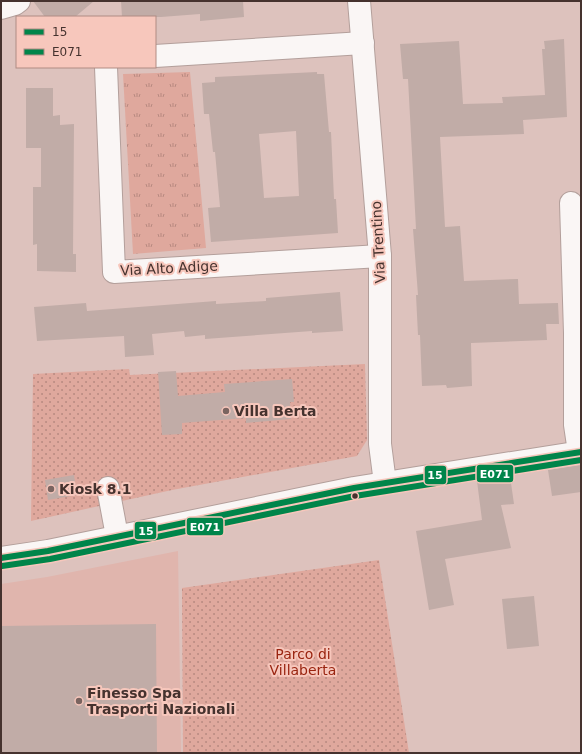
<svg xmlns="http://www.w3.org/2000/svg" width="582" height="754" font-family="'DejaVu Sans',sans-serif">
<defs>
<pattern id="grass-tufts" width="24" height="20" patternUnits="userSpaceOnUse"><rect width="24" height="20" fill="#dfa89d"/><path d="M3 7l-1-3M5 7V3M7 7l1-3M15 17l-1-3M17 17v-4M19 17l1-3" fill="none" stroke="#b78980"/></pattern>
<pattern id="park-dots" width="8" height="8" patternUnits="userSpaceOnUse"><rect width="8" height="8" fill="#dfa89d"/><path d="M2 2h.1M6 6h.1" fill="none" stroke="#b78980" stroke-width="1.8" stroke-linecap="round"/></pattern>
</defs>
<rect width="100%" height="100%" fill="#ddc2bd"/>
<path fill="#e0b5ad" d="M178,551L181,753H1V584L47,577Z"/>
<path fill="url(#grass-tufts)" d="M190,72L206,248L133,254L123,74Z"/>
<g fill="url(#park-dots)">
<path d="M365,364L367,440L357,456L172,490L31,521L33,374L129,369L130,375Z"/>
<path d="M379,560L409,753H183L182,588Z"/>
</g>
<g fill="#c1aca7" fill-rule="evenodd">
<path d="M33,1H94L75,17H45Z"/>
<path d="M121,1H243L244,17L200,21V14L161,17H122Z"/>
<path d="M564,39L567,117L523,120L524,134L440,137L445,227L460,226L464,281L518,279L519,304L558,303L559,324H546L547,340L471,343L472,386L447,388L446,385L422,386L420,335H418L416,295H418L413,229H416L408,79H403L400,44L459,41L463,104L503,103L502,97L545,95L542,49H545L544,41Z"/>
<path d="M317,72V74H324L329,132H331L334,199H336L338,233L211,242L208,208L220,207L215,152H213L209,114H204L202,83L215,82V77ZM296,131L299,196L264,198L259,134Z"/>
<path d="M26,88H53V116L60,115V125L74,124L73,254H76V272L37,271V244L33,245V187H41V148H26Z"/>
<path d="M340,292L343,331L312,333V331L205,339V335L185,337L184,331L152,334L154,355L125,357L124,336L37,341L34,307L86,303L87,311L216,301V304L266,301V298Z"/>
<path d="M176,371L178,396L225,392L224,384L292,379L294,402H290L291,419L246,423V418L182,423V434L162,435L158,372Z"/>
<path d="M581,465V492L552,496L548,470Z"/>
<path d="M74,475L77,495L48,500L45,480Z"/>
<path d="M510,476L514,504L501,505L511,548L445,559L454,605L429,610L416,531L482,520L477,481Z"/>
<path d="M534,596L539,646L507,649L502,599Z"/>
<path d="M156,624L157,753H1V626Z"/>
</g>
<g fill="none" stroke-linecap="round" stroke-linejoin="round">
<g stroke="#b39f9b" stroke-width="24">
<g id="minor">
<path d="M359,1L380,256V444L385,483"/>
<path d="M1,8L15,4L19,1"/>
<path d="M155,56L363,43"/>
<path d="M106,67L114,272L380,256"/>
<path d="M571,203L575,333V425L579,452"/>
<path d="M108,488L117,536"/>
</g>
</g>
<g stroke="#b39f9b" stroke-width="24">
<path id="major" d="M1,558L48,551L354,488L581,452"/>
</g>
<use href="#minor" stroke="#faf6f5" stroke-width="22"/>
<use href="#major" stroke="#faf6f5" stroke-width="22"/>
<g stroke="#f7c7bc" stroke-width="9">
<path id="bus-1" d="M1,558L48,551L354,488L581,452"/>
</g>
<g stroke="#f7c7bc" stroke-width="9">
<path id="bus-2" d="M2,566L50,559L355,496L581,460"/>
</g>
<use href="#bus-1" stroke="#00854a" stroke-width="6"/>
<use href="#bus-2" stroke="#00854a" stroke-width="6"/>
</g>
<g fill="#7a6460" stroke="#f7c7bc" stroke-width="1.5">
<circle cx="226" cy="411" r="4"/>
<circle cx="51" cy="489" r="4"/>
<circle cx="79" cy="701" r="4"/>
</g>
<circle fill="#45322e" stroke="#f7c7bc" stroke-width="1.5" cx="355" cy="496" r="3.5"/>
<g text-anchor="middle" dominant-baseline="central" stroke-width="4" stroke-linejoin="round" paint-order="stroke">
<g font-size="14" fill="#45322e" stroke="#f7c7bc">
<text transform="translate(378 242) rotate(-93)">Via Trentino</text>
<text transform="translate(169 268) rotate(-3)">Via Alto Adige</text>
</g>
<g font-size="14" font-weight="bold" fill="#45322e" stroke="#f7c7bc" text-anchor="start">
<text x="234" y="411">Villa Berta</text>
<text x="59" y="489">Kiosk 8.1</text>
<text x="87" y="693">Finesso Spa<tspan x="87" dy="16">Trasporti Nazionali</tspan></text>
</g>
<g font-size="14" fill="#992410" stroke="#f7c7bc">
<text x="303" y="654">Parco di<tspan x="303" dy="16">Villaberta</tspan></text>
</g>
</g>
<g stroke="#f7c7bc" stroke-width="1.5">
<rect x="476" y="464" width="38" height="19" rx="4" fill="#00854a"/>
<rect x="424" y="465" width="23" height="20" rx="4" fill="#00854a"/>
<rect x="186" y="517" width="38" height="19" rx="4" fill="#00854a"/>
<rect x="134" y="521" width="23" height="19" rx="4" fill="#00854a"/>
</g>
<g font-size="11" text-anchor="middle" font-weight="bold" fill="#fff">
<text x="495" y="478">E071</text>
<text x="435" y="479">15</text>
<text x="205" y="531">E071</text>
<text x="146" y="535">15</text>
</g>
<rect width="582" height="754" fill="none" stroke="#45322e" stroke-width="4"/>
<rect x="16" y="16" width="140" height="52" fill="#f7c7bc" stroke="#b08b83"/>
<rect x="24" y="29" width="20" height="6" fill="#00854a" stroke="#b08b83"/>
<text x="52" y="36" font-size="12" fill="#45322e">15</text>
<rect x="24" y="49" width="20" height="6" fill="#00854a" stroke="#b08b83"/>
<text x="52" y="56" font-size="12" fill="#45322e">E071</text>
</svg>
